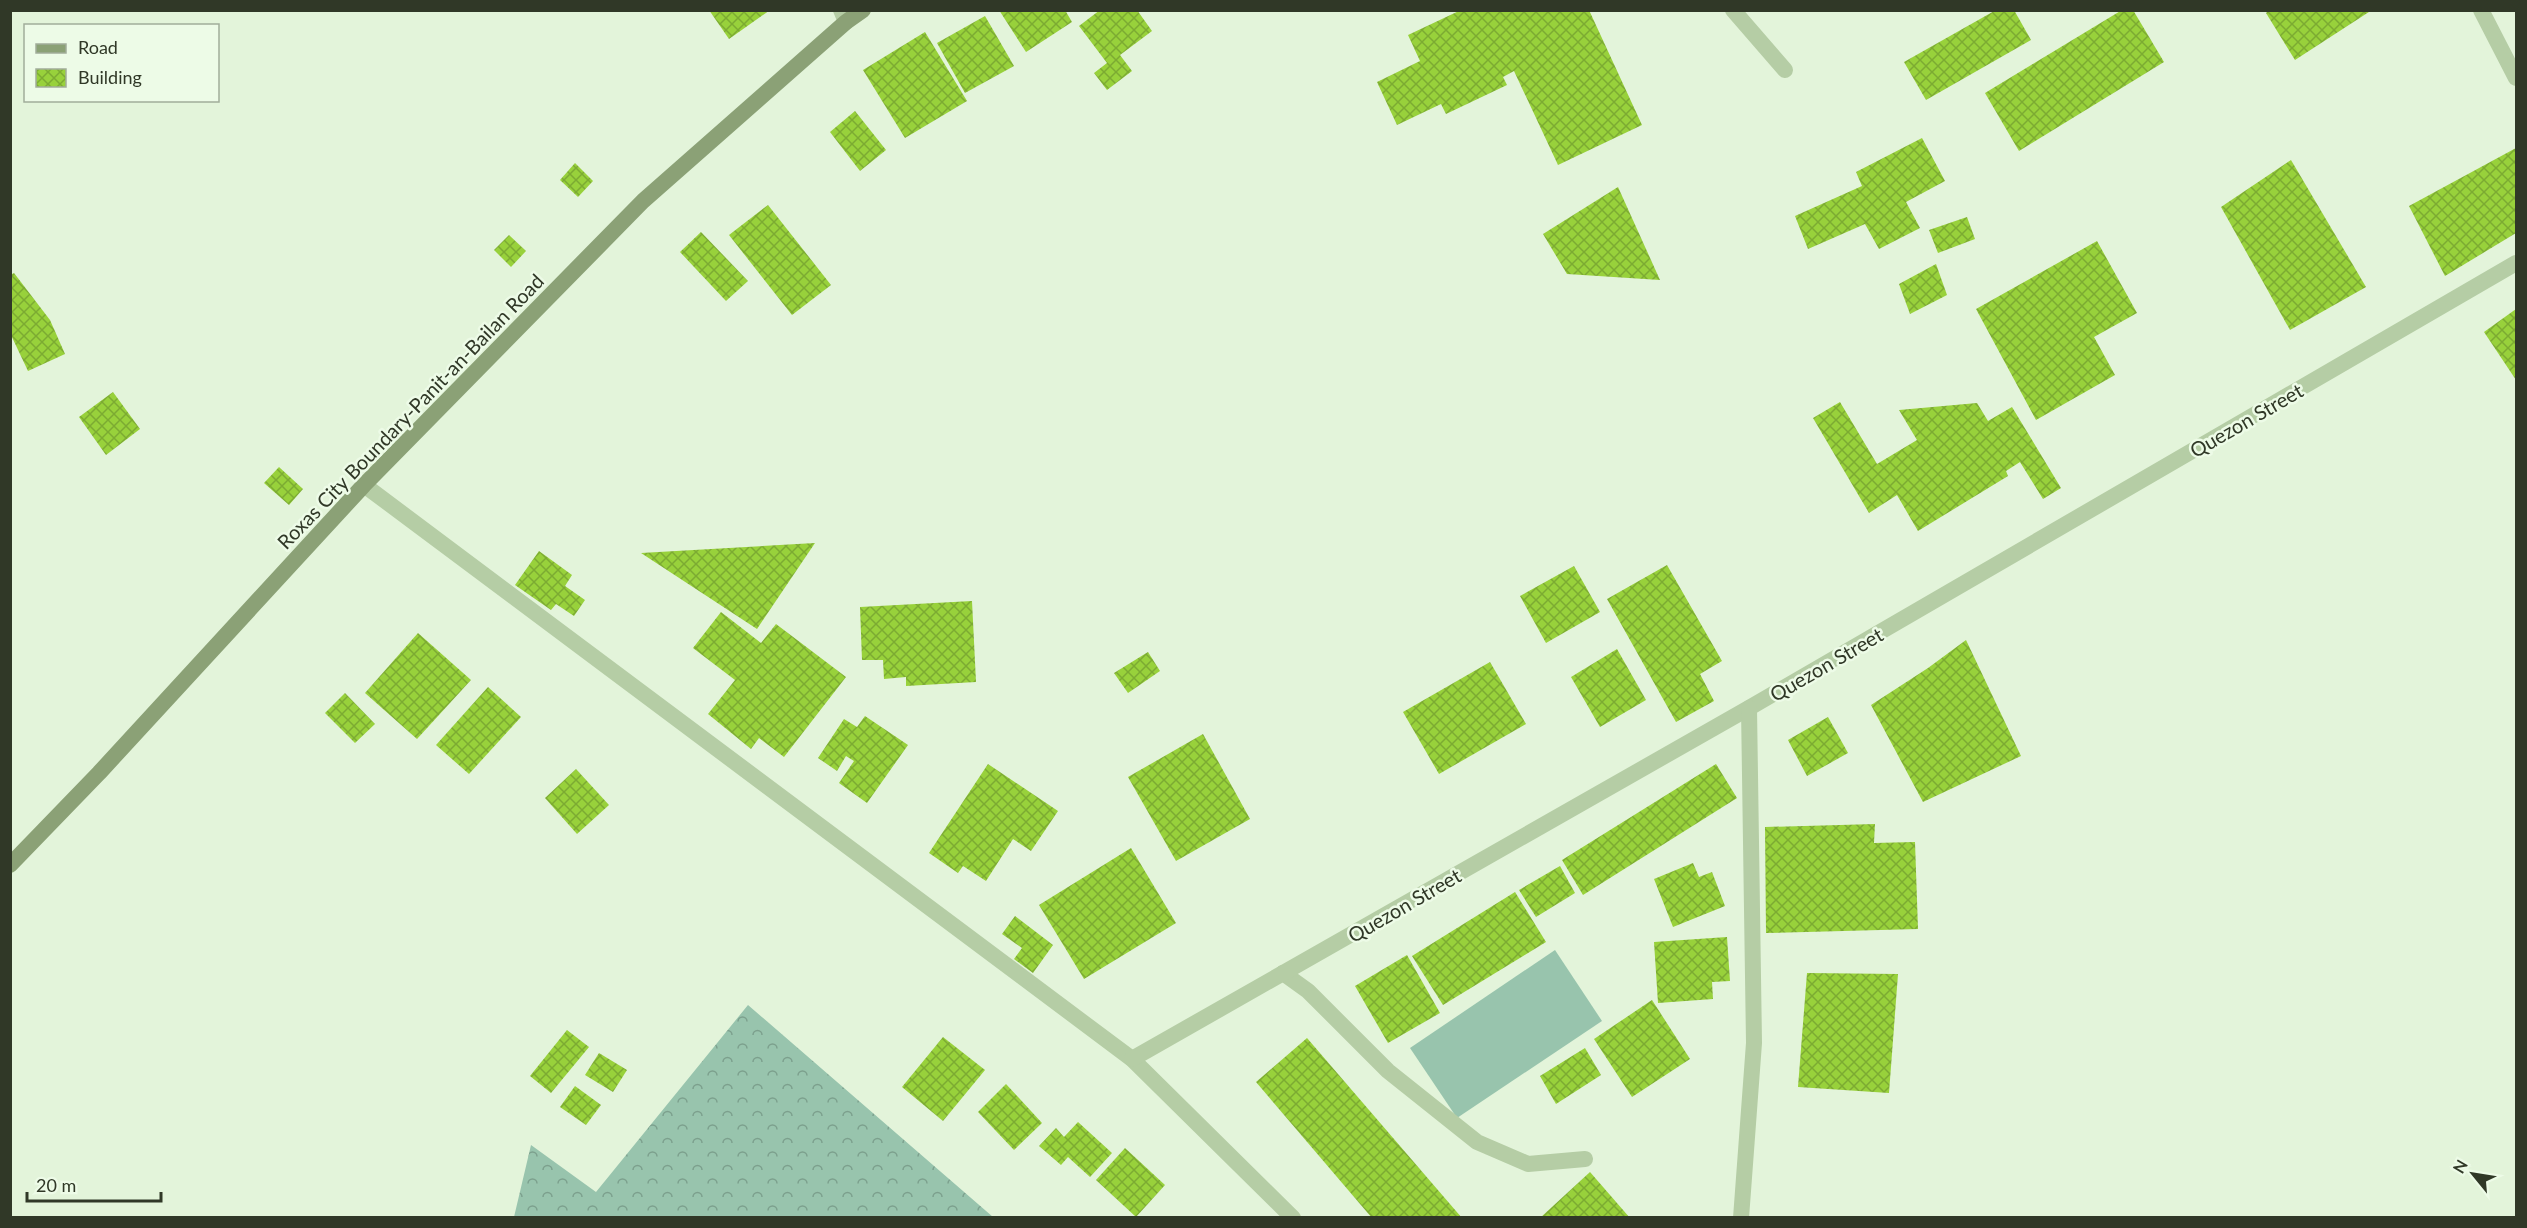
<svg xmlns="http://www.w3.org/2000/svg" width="2527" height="1228" font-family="Lato,sans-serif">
<defs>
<pattern id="forest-crowns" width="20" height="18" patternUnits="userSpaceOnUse" patternTransform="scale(1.5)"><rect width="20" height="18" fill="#98c4ad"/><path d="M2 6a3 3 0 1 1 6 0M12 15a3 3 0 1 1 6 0" fill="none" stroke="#7ca08d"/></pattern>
<pattern id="building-cross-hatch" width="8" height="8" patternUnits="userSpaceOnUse" patternTransform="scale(1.5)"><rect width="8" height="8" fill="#98d13b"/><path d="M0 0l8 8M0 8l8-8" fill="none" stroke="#7cab32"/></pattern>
</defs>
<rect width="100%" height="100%" fill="#e3f4da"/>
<path fill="url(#forest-crowns)" d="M748,1005L993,1217H514L531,1145L596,1192Z"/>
<path fill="#98c4ad" d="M1555,950L1602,1021L1457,1118L1410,1048Z"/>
<g fill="url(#building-cross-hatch)">
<path d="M709,10H770L729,39Z"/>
<path d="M999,10H1065L1072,22L1026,52Z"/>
<path d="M1100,10H1137L1152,31L1120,55L1132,71L1107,90L1094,73L1107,63L1079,26Z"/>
<path d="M1461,10H1589L1642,125L1558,165L1514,71L1503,77L1507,85L1446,114L1441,104L1397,125L1377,82L1420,61L1408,35Z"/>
<path d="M1996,10H2014L2031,40L1926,100L1904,62Z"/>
<path d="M2122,10H2133L2164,62L2019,151L1985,93Z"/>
<path d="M2269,10H2372L2295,60L2266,13Z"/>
<path d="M985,16L1014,66L965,93L937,43Z"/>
<path d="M925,32L967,101L905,138L863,70Z"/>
<path d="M855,111L886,150L860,171L830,132Z"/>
<path d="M1922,138L1945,181L1906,202L1920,228L1879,249L1865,224L1808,249L1795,216L1862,186L1856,172Z"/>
<path d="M2516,148V233L2445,276L2409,206Z"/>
<path d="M2291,160L2366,287L2290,330L2221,207Z"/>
<path d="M575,163L593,181L578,197L560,180Z"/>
<path d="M1618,187L1660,280L1567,274L1543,234Z"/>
<path d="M768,205L831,285L792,315L729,235Z"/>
<path d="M1967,217L1975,239L1938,253L1929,230Z"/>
<path d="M701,232L748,281L726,301L680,252Z"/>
<path d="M509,235L526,251L511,267L494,250Z"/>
<path d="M2097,241L2137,313L2094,337L2115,375L2036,420L1976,309Z"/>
<path d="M1936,264L1947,295L1910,314L1899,284Z"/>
<path d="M14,273L50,320L65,354L28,371L10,333V275Z"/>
<path d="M2516,309V380L2484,332Z"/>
<path d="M113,392L140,429L106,455L79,417Z"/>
<path d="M1840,402L1877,464L1917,440L1899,410L1977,403L1988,421L2012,407L2061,488L2043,499L2020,462L2006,471L2008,476L1918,531L1897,495L1869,513L1813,418Z"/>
<path d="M279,467L303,489L289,505L264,483Z"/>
<path d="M815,543L757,629L641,553Z"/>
<path d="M539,551L572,575L565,586L585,600L574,616L556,604L551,610L515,585Z"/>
<path d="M1667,565L1722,661L1700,674L1714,701L1676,722L1607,599Z"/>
<path d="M1574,566L1600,612L1546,643L1520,596Z"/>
<path d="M972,601L976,682L906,686V677L884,679L883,660H862L860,607Z"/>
<path d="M721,612L761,643L776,624L846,677L784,757L759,738L751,749L708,714L735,680L693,648Z"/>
<path d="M418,633L471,680L417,739L365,693Z"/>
<path d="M1966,640L2021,756L1923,802L1871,705L1928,668Z"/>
<path d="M1617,649L1646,700L1600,727L1571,677Z"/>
<path d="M1148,652L1160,671L1128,693L1114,673Z"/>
<path d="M1490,662L1526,724L1439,774L1403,712Z"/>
<path d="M488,687L521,717L469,774L436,745Z"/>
<path d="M345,693L375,724L355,743L325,713Z"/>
<path d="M865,716L908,745L867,803L839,783L854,761L846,756L837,771L818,758L844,719L857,727Z"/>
<path d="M1828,717L1848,753L1807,776L1788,740Z"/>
<path d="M1203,734L1250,819L1176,861L1128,777Z"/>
<path d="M988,764L1058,811L1031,851L1013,839L986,881L963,866L958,873L929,853Z"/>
<path d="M1716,764L1737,798L1583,895L1562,860Z"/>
<path d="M576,769L609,805L577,834L545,798Z"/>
<path d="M1875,824L1874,843L1915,842L1918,929L1766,933L1765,827Z"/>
<path d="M1131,848L1176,923L1084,979L1039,905Z"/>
<path d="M1693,863L1699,877L1712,872L1725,906L1673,927L1654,879Z"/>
<path d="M1560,866L1575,893L1536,917L1519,890Z"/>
<path d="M1515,892L1546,942L1443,1005L1412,956Z"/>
<path d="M1015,916L1053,945L1033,973L1014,959L1022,948L1002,934Z"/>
<path d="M1727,937L1730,981L1712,982L1713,999L1658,1003L1654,942Z"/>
<path d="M1407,955L1440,1013L1388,1043L1355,986Z"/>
<path d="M1807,973L1898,974L1889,1093L1798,1087Z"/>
<path d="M1652,1000L1690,1059L1632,1097L1594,1039Z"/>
<path d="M567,1030L589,1047L551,1093L530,1076Z"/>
<path d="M943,1037L985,1070L943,1121L902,1087Z"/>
<path d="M1307,1038L1462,1218H1372L1256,1082Z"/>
<path d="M1585,1048L1601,1075L1556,1104L1540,1076Z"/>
<path d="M599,1053L627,1070L613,1092L585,1075Z"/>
<path d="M1006,1084L1042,1123L1014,1150L978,1112Z"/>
<path d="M575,1086L601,1105L586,1125L560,1107Z"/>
<path d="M1078,1122L1112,1153L1090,1177L1068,1157L1061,1165L1039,1146L1056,1128L1064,1137Z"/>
<path d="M1125,1148L1165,1185L1136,1217L1096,1180Z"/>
<path d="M1590,1172L1630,1218H1540Z"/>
</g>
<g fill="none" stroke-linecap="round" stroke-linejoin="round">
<g stroke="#b5cda5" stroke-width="16">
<path d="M841,10L846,22"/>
<path d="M1283,973L1308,991L1388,1071L1477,1142L1528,1164L1585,1159"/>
</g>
<g stroke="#b5cda5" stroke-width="16">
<path d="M1733,10L1785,70"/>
<path d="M2481,10L2516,78"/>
<path d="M364,485L1132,1059L1293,1218"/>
<path d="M1132,1059L1749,708L2516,263"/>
<path d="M1741,1218L1754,1043L1749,708"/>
</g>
<path stroke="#8ba176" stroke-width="16" d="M10,865L99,773L364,485L643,201L846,22L863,10"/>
</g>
<g text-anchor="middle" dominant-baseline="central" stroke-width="5" stroke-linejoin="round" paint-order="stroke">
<g font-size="20" fill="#303827" stroke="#edfbe7">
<text transform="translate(410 411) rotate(-46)">Roxas City Boundary-Panit-an-Bailan Road</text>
<text transform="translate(2246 420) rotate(-30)">Quezon Street</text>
<text transform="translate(1826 664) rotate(-30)">Quezon Street</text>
<text transform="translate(1404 905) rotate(-30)">Quezon Street</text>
</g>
</g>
<rect width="2527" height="1228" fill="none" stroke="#303827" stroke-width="24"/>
<rect x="24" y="24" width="195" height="78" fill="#edfbe7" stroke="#a1ad9a" stroke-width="1.5"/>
<rect x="36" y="44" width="30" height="9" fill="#8ba176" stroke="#a1ad9a" stroke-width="1.5"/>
<text x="78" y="54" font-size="18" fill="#303827">Road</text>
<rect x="36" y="69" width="30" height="18" fill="url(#building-cross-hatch)" stroke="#a1ad9a" stroke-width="1.5"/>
<text x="78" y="84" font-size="18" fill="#303827">Building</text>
<g transform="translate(2473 1174) rotate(300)" stroke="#edfbe7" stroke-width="4.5" paint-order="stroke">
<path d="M0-4.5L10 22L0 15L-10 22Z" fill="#303827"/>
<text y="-9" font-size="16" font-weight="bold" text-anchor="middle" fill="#303827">N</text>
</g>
<path d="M27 1192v9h134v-9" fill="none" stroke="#303827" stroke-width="3"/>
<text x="36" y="1192" font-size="18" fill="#303827" stroke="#edfbe7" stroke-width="4.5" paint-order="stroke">20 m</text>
</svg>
